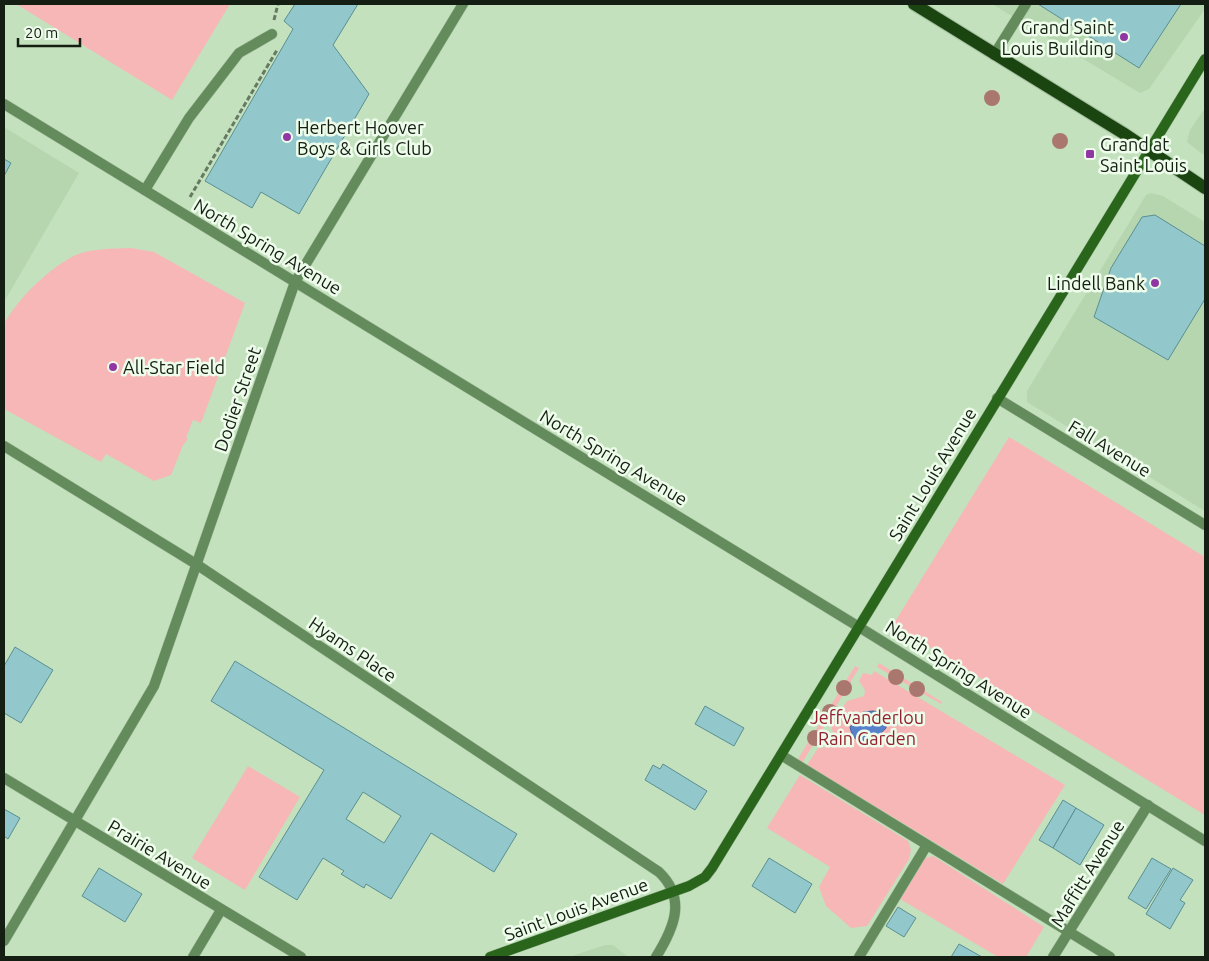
<svg xmlns="http://www.w3.org/2000/svg" width="1209" height="961" font-family="Ubuntu,sans-serif">
<rect width="100%" height="100%" fill="#c4e1be"/>
<g fill="#b5d6ae">
<path d="M992,4H1205V9L1149,89L1140,93Z"/>
<path d="M1205,108V156L1187,142L1190,130Z"/>
<path d="M4,127L79,173L4,302Z"/>
<path d="M1151,193L1163,196L1205,222V511L1027,402V391L1146,195Z"/>
<path d="M605,945H613L628,957H569Z"/>
</g>
<g fill="#f6b7b6">
<path d="M16,4H230L172,100Z"/>
<path d="M131,248L154,252L245,303L201,423L193,420L186,438L188,439L183,445L171,475L154,481L106,454L101,462L99,461L4,409V324C18,299 44,273 70,258C86,248 112,249 131,248Z"/>
<path d="M1009,437L1205,557V815L893,625Z"/>
<path d="M879,663L942,702L941,704L877,667Z"/>
<path d="M855,666L859,668L802,763L798,759Z"/>
<path d="M874,671L1065,785L1003,884L807,765L818,748L828,747L833,733L831,725L847,701L864,696L865,690L859,681L863,673L872,675Z"/>
<path d="M248,766L300,797L245,890L192,858Z"/>
<path d="M800,775L908,841L911,850L909,859L867,926L851,928L826,906L819,887L830,867L767,828Z"/>
<path d="M933,856L1044,927L1026,957H998L900,899L925,858Z"/>
</g>
<path fill="#5782cb" stroke="#436494" d="M873,711L881,712L886,718V728C875,741 855,752 850,727L863,712Z"/>
<g fill="#92c8cb" stroke="#5a8f92" fill-rule="evenodd">
<path d="M295,4H358L333,45L369,94L299,214L261,192L252,208L205,181L293,29L284,21Z"/>
<path d="M1038,4H1181L1139,68Z"/>
<path d="M4,159L11,163L4,176Z"/>
<path d="M1155,215L1205,246V299L1168,360L1094,317L1111,268L1142,217Z"/>
<path d="M15,647L53,670L21,723L4,713V666Z"/>
<path d="M235,661L517,834L494,872L431,833L391,899L366,884L364,888L341,874L344,871L323,858L297,900L259,877L324,770L211,701ZM363,792L401,816L384,843L346,819Z"/>
<path d="M705,706L744,728L734,746L695,724Z"/>
<path d="M663,764L707,791L695,810L645,780L653,765L660,769Z"/>
<path d="M1063,800L1076,808L1053,848L1039,840Z"/>
<path d="M1076,808L1104,825L1080,865L1053,848Z"/>
<path d="M4,809L20,818L8,839L4,836Z"/>
<path d="M769,858L812,884L795,913L752,886Z"/>
<path d="M1152,858L1171,869L1146,909L1128,898Z"/>
<path d="M99,868L142,894L125,922L82,896Z"/>
<path d="M1173,868L1193,880L1180,900L1185,903L1170,929L1146,914Z"/>
<path d="M898,907L916,918L904,937L886,926Z"/>
<path d="M959,944L982,957H951Z"/>
</g>
<g fill="none" stroke-linecap="round" stroke-linejoin="round">
<g stroke="#a4be9f" stroke-width="11">
<g id="lane">
<path d="M994,55L1026,4"/>
<path d="M145,190L189,118L239,53L272,34"/>
<path d="M295,282L859,627"/>
<path d="M781,755L1110,957"/>
<path d="M193,957L221,910"/>
<path d="M859,957L927,845"/>
</g>
</g>
<g stroke="#a4be9f" stroke-width="11">
<g id="street">
<path d="M4,104L295,282"/>
<path d="M997,398L1205,525"/>
<path d="M4,446L196,564L659,872C687,899 674,928 656,957"/>
<path d="M859,627L1205,841"/>
<path d="M4,778L301,957"/>
<path d="M4,941L154,686L295,282L463,4"/>
<path d="M1053,957L1148,805"/>
</g>
</g>
<g stroke="#a4be9f" stroke-width="11">
<path id="secondary" d="M490,957L689,886L705,877L712,868L1205,59"/>
</g>
<g stroke="#a4be9f" stroke-width="14">
<path id="primary" d="M914,4L1123,133L1205,188"/>
</g>
<g stroke="#667962" stroke-width="3" stroke-dasharray="5 2.5" stroke-linecap="butt">
<path d="M274,20L278,4"/>
<path d="M190,197L277,50"/>
</g>
<use href="#lane" stroke="#648b5c" stroke-width="10"/>
<use href="#street" stroke="#648b5c" stroke-width="10"/>
<use href="#secondary" stroke="#29651b" stroke-width="10"/>
<use href="#primary" stroke="#1a4410" stroke-width="12"/>
</g>
<g fill="#aa776f">
<circle cx="992" cy="98" r="8"/>
<circle cx="1060" cy="141" r="8"/>
<circle cx="896" cy="677" r="8"/>
<circle cx="844" cy="688" r="8"/>
<circle cx="917" cy="689" r="8"/>
<circle cx="830" cy="712" r="8"/>
<circle cx="815" cy="738" r="8"/>
</g>
<g fill="#9037a3" stroke="#eefdeb" stroke-width="2">
<circle cx="1124" cy="37" r="5"/>
<circle cx="287" cy="137" r="5"/>
<rect x="1085" y="149" width="10" height="10" rx="2.5"/>
<circle cx="1155" cy="283" r="5"/>
<circle cx="113" cy="367" r="5"/>
</g>
<g text-anchor="middle" dominant-baseline="central" stroke-width="5" stroke-linejoin="round" paint-order="stroke">
<g font-size="18" fill="#141e12" stroke="#eefdeb" text-anchor="start">
<text x="1114" y="27" text-anchor="end">Grand Saint<tspan x="1114" dy="21">Louis Building</tspan></text>
<text x="297" y="127">Herbert Hoover<tspan x="297" dy="21">Boys &amp; Girls Club</tspan></text>
<text x="1100" y="144">Grand at<tspan x="1100" dy="21">Saint Louis</tspan></text>
<text x="1145" y="283" text-anchor="end">Lindell Bank</text>
<text x="123" y="367">All-Star Field</text>
</g>
<g font-size="18" fill="#141e12" stroke="#eefdeb">
<text transform="translate(268 246) rotate(31)">North Spring Avenue</text>
<text transform="translate(237 399) rotate(-71)">Dodier Street</text>
<text transform="translate(1110 448) rotate(31)">Fall Avenue</text>
<text transform="translate(614 457) rotate(31)">North Spring Avenue</text>
<text transform="translate(932 474) rotate(-59)">Saint Louis Avenue</text>
<text transform="translate(353 649) rotate(34)">Hyams Place</text>
<text transform="translate(959 669) rotate(32)">North Spring Avenue</text>
<text transform="translate(160 854) rotate(31)">Prairie Avenue</text>
<text transform="translate(1087 873) rotate(-58)">Maffitt Avenue</text>
<text transform="translate(576 909) rotate(-20)">Saint Louis Avenue</text>
</g>
<g font-size="18" fill="#94202e" stroke="#eefdeb">
<text x="867" y="717">Jeffvanderlou<tspan x="867" dy="21">Rain Garden</tspan></text>
</g>
</g>
<rect width="1209" height="961" fill="none" stroke="#141e12" stroke-width="10"/>
<path d="M18 38v8h62v-8" fill="none" stroke="#141e12" stroke-width="2.5"/>
<text x="25" y="38" font-size="15" fill="#141e12" stroke="#eefdeb" stroke-width="4" paint-order="stroke">20 m</text>
</svg>
